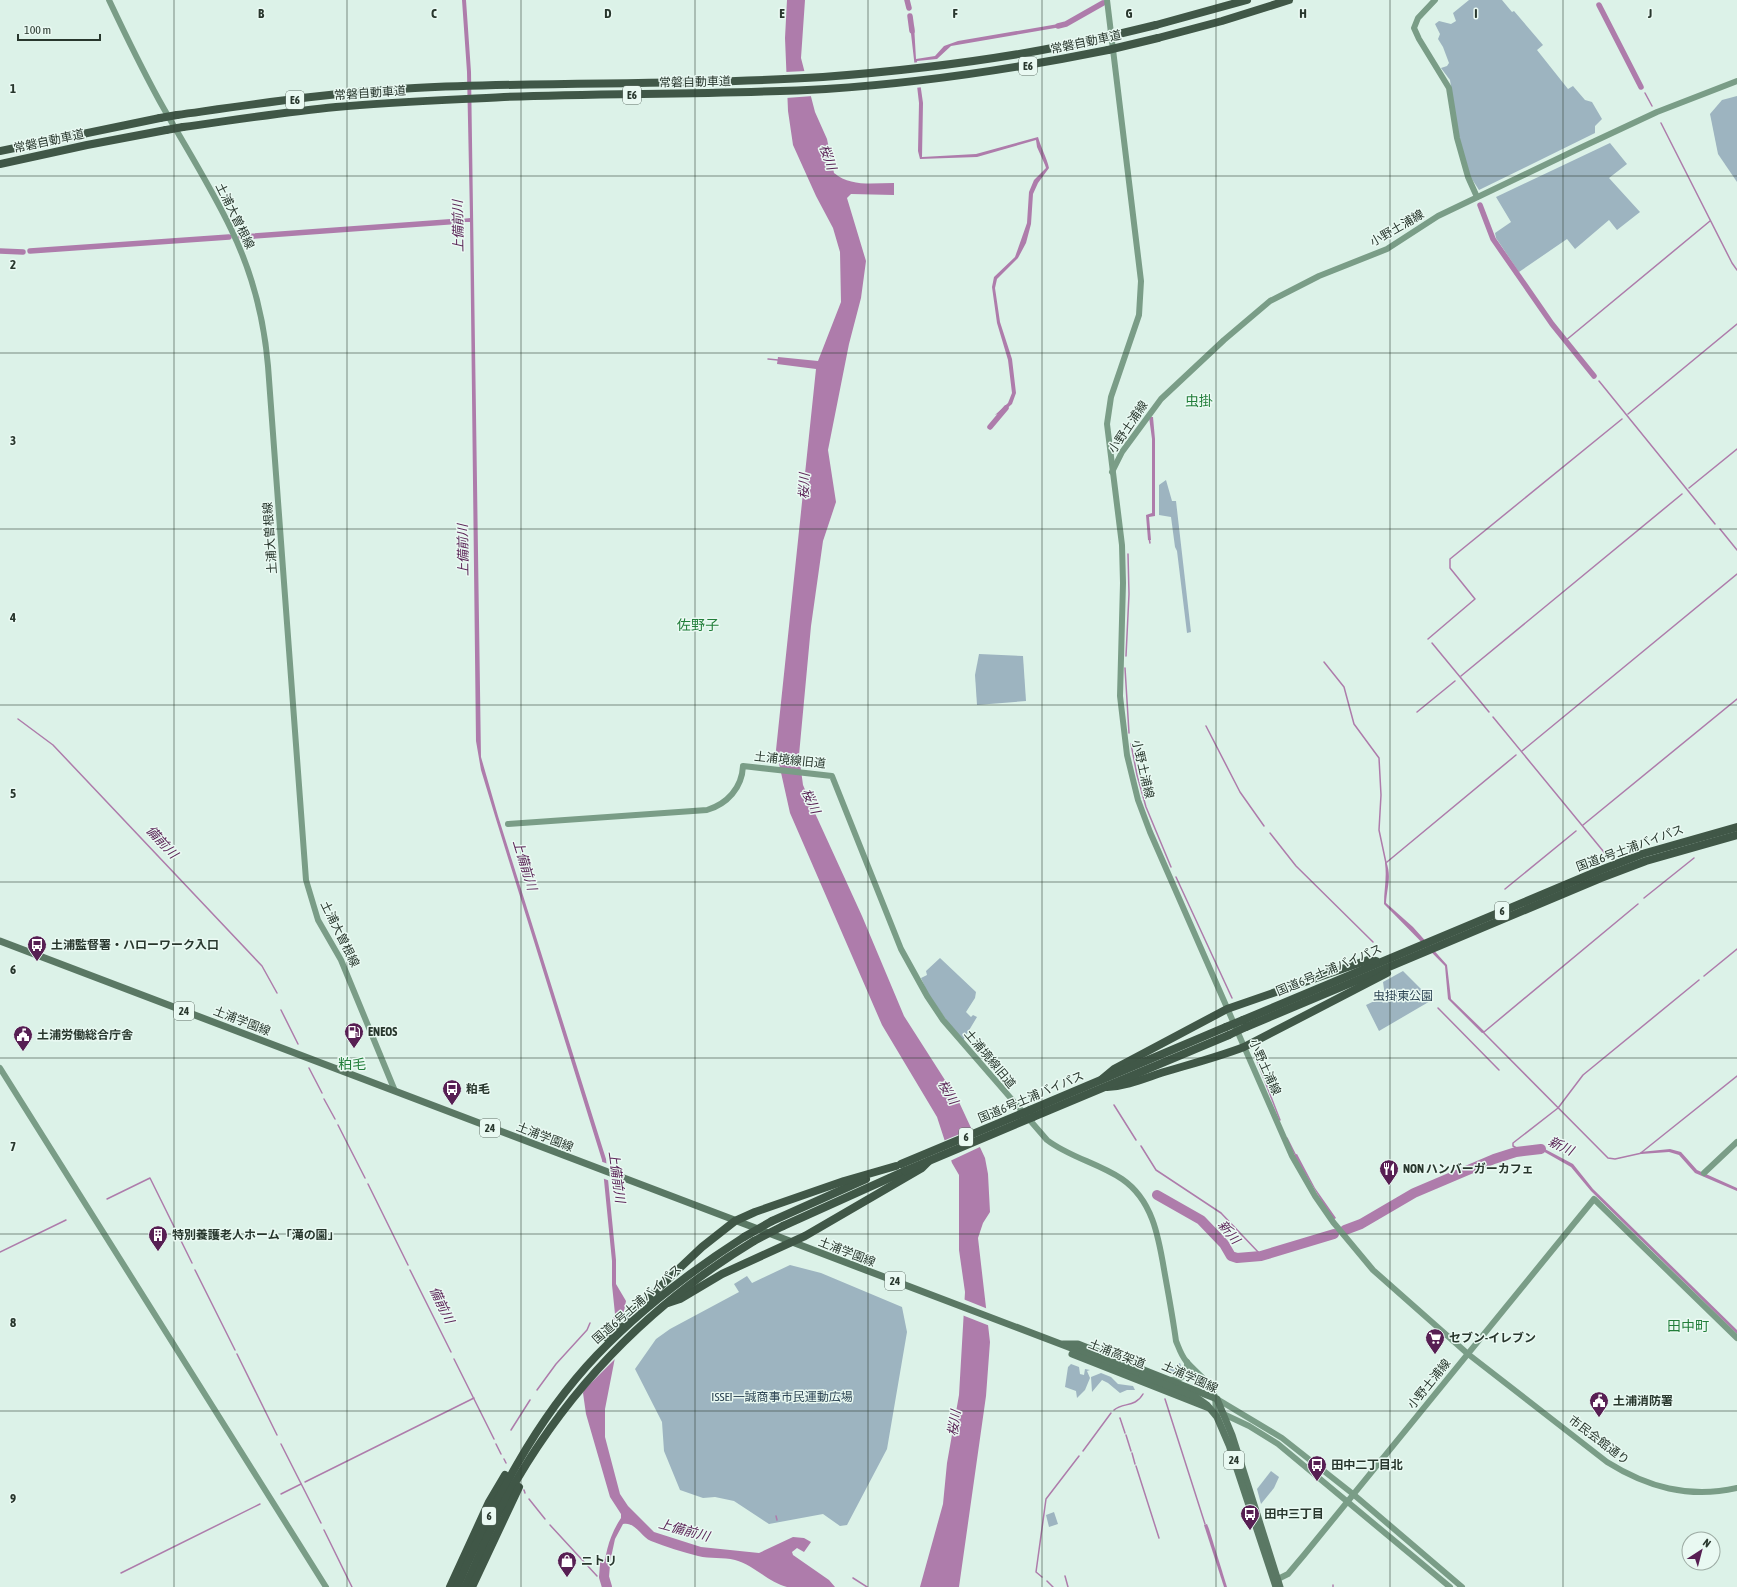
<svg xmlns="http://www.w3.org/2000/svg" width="1737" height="1587" font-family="'Asap Condensed','Noto Sans JP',sans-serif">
<rect width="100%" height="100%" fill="#dcf2e8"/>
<g fill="#9db4c0">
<path d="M1469,0H1502L1512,12L1514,11L1543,45L1537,50L1568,89L1573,86L1585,100L1592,102L1602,119L1595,126V133L1479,190L1470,176L1460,143L1450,80L1441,68L1447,66L1449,63L1443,47L1438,39L1440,34L1435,24L1439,21L1451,24L1456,21L1453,13Z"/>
<path d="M1737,96V182L1718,154L1710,114L1722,100Z"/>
<path d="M1610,143L1627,164L1609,178L1640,212L1617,230L1609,220L1575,249L1567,239L1519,272L1496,238L1495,233L1511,222L1496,197Z"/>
<path d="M1166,480L1172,501H1176L1191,632L1187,633L1177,551L1175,547L1171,517L1159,515V485Z"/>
<path d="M979,654L1023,656L1026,701L977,705L975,675Z"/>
<path d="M940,958L976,992L975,998L966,1012L971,1017L973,1015L977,1017L962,1042L928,994L921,978L927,975L926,971Z"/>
<path d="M1403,971L1432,1000L1379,1031L1366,1005L1385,996L1383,982Z"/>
<path d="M790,1265L821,1273L902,1307L907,1332L887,1449L847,1525L840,1526L823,1514L769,1524L734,1501L715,1497L703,1498L680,1490L664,1451L662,1422L635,1369L656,1339L670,1329L739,1292L734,1284L747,1276L752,1283Z"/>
<path d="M1180,1363L1183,1371L1180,1374H1174L1165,1371Z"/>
<path d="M1071,1364L1079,1367L1080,1374L1084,1375L1085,1369L1090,1370L1087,1371L1090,1378L1085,1390L1077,1398L1076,1391L1065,1387L1068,1367Z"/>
<path d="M1101,1373L1111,1377L1118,1384L1133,1386L1135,1390H1127L1120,1393L1108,1383L1102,1380L1092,1392L1091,1377Z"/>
<path d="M1271,1471L1279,1477L1274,1488L1261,1504L1257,1489Z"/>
<path d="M1054,1512L1058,1524L1049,1527L1046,1515Z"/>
</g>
<g fill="#ae7cab">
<path d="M462,0H466L471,72L481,757L498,816L606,1159L616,1260V1284L626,1301L605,1409V1437L620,1494L628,1506L654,1532L701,1547L759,1553L793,1537L804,1538L811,1542L804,1552L797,1548L792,1552L793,1555L829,1580L835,1587H787C768,1582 754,1565 735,1560C723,1557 710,1559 698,1556C682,1552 666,1547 651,1541C641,1537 635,1521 623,1524L615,1539L607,1576H603C605,1554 609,1536 621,1518V1514L610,1497L586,1414L583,1393L615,1314L612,1285V1261L602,1160L495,816L481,770L476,741L470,222H462L461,219L470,218L467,72Z"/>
<path d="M787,0H805L801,58L815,112L827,139L834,173C851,187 872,183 894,183V195L851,194L847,198L866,261L861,298L849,344L828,450L836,502L823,541L811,626L799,755L803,785L814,811L862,916L904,1016L959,1102L985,1158L988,1174L990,1212L983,1223L978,1238L990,1342L986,1396L959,1587H920L943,1504L947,1463L959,1395L965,1292L959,1250V1175L952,1163L937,1117L882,1025L790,813L776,750L816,369L777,364L778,357L818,361L841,302L840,252L833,228L816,196L793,145L788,111L785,38Z"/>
<path d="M1064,23L1067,26L951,46L937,59L917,61L923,103L922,157L976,154L1038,137C1041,148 1047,158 1049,168L1038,183L1033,194L1031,224L1026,243L1018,258L997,279L995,288L1000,322L1012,359L1016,393L1012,404L1003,412L995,415L1008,403L1012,393L1008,360L997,323L992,287L994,277L1015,257L1027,223L1029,192L1034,180L1046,168L1045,165L1037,147L1036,140L977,157L920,159L918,151L919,103L910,25H914L916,59L935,56L944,46L958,41Z"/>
<path d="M1149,417H1153L1155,439V516L1149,517L1151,540H1148L1146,515L1152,513V439Z"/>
<path d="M1386,861C1392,877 1387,887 1386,903L1413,927L1447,965L1451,999L1485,1032L1482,1033L1448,999L1445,966L1384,904C1384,889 1387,878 1385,863Z"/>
<path d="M1533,1147H1541L1573,1164L1593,1189L1737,1330V1334L1591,1191L1571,1167L1541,1150L1528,1153L1526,1150Z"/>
<path d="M1670,1149L1681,1152L1697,1170L1737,1188V1191L1695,1173L1679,1155L1669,1152L1641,1154L1640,1152Z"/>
<path d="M1297,1154L1315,1188L1336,1218L1333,1220L1294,1155Z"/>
<path d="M1207,1524L1209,1529L1227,1587H1224L1204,1525Z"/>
</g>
<g fill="#dcf2e8">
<path d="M940,59L919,62L923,87L915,88L912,63Z"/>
<path d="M806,71L813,96L786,98L785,72Z"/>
<path d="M974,1128L982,1146L950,1161L943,1141Z"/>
<path d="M600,1161L608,1164L610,1181L602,1178Z"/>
<path d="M963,1299L988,1309L990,1326L962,1315Z"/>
<path d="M626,1315L617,1357L581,1393L602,1342Z"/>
</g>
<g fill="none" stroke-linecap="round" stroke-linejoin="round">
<g stroke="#ae7cab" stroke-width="1.5">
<path d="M1645,93L1652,106"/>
<path d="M1661,123L1732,263L1737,270"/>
<path d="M1565,341L1710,221"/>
<path d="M768,359L778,360"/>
<path d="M1599,381L1715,524"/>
<path d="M1628,414L1737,324"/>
<path d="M1689,488L1737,449"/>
<path d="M1720,529L1737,550"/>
<path d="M1149,538L1150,543"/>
<path d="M1428,639L1475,599L1450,568V559L1622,419"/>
<path d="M1432,643L1489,712"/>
<path d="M1126,656L1129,594L1128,554"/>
<path d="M1324,662L1344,687L1354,724L1379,758L1381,795L1379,830L1386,863"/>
<path d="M1125,668L1129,733"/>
<path d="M1461,676L1682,494"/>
<path d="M1417,712L1455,681"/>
<path d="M1493,717L1608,857"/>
<path d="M18,719L53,745L262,966L277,993"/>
<path d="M1206,726L1240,792L1264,826"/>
<path d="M1131,744L1137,775L1146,807L1171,867"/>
<path d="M1522,751L1737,574"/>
<path d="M1583,825L1737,699"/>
<path d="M1270,833L1296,866L1373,942"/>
<path d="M1387,862L1516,755"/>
<path d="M1176,877L1232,998"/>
<path d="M1505,889L1576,831"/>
<path d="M1644,898L1694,858"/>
<path d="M1704,976L1737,949"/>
<path d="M1438,1008L1499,1070"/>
<path d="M281,1010L298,1044"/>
<path d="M1483,1032L1608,1158L1615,1159L1642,1153"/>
<path d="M1484,1032L1638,904"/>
<path d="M1254,1053L1280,1120"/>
<path d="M309,1068L322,1093"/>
<path d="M324,1099L335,1119"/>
<path d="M1114,1105L1136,1140"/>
<path d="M338,1125L365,1178"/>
<path d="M1287,1138L1296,1156"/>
<path d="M1141,1146L1156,1170L1221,1213L1260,1254"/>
<path d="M1524,1152L1513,1146V1143L1558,1108L1583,1075L1699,980"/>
<path d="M1642,1152L1737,1076"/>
<path d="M368,1184L408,1265"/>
<path d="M107,1199L150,1178L192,1263"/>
<path d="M0,1252L66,1220"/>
<path d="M195,1270L235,1350"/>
<path d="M410,1270L451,1352"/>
<path d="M237,1354L277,1435"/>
<path d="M454,1359L494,1439"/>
<path d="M537,1390L556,1364L587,1330L590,1323"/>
<path d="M1165,1399L1205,1524"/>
<path d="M1114,1410C1123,1402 1135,1408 1143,1394"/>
<path d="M1120,1418L1125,1433"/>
<path d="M511,1430L530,1400"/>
<path d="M1126,1435L1131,1451"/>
<path d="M281,1444L321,1523"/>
<path d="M496,1444L501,1454"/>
<path d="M1083,1451L1111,1413"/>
<path d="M1132,1453L1135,1464"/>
<path d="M504,1459L506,1463"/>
<path d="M1136,1466L1159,1538"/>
<path d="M305,1482L474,1398"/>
<path d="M524,1490L525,1493"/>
<path d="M281,1494L301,1484"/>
<path d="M529,1499L545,1519"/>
<path d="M776,1516L777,1520"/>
<path d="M550,1525L597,1576"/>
<path d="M324,1530L352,1587"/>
<path d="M121,1573L260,1504"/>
<path d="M1065,1576L1068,1587"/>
<path d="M1042,1577L1036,1572L1046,1499L1079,1456"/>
<path d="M853,1578L867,1587"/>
<path d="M1047,1581L1053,1587"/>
<path d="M1333,1585V1587"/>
</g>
<g stroke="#ae7cab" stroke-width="5.5">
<path d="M907,0L909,8"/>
<path d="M1599,5L1641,87"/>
<path d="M910,16L912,31"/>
<path d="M1058,26L1066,24L1103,3"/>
<path d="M1480,205L1493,239L1552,324L1594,376"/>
<path d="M241,237L461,221"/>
<path d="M0,251L23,252"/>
<path d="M30,251L229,237"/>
<path d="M990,427L1006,408"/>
</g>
<g stroke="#ae7cab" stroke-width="10">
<path d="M1157,1195L1201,1220L1224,1244L1231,1256L1237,1258L1261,1256L1334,1234"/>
<path d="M1345,1230L1361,1224L1414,1193L1494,1159L1516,1152L1541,1149"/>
<path d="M605,1564L604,1577L607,1587"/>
</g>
<g stroke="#7a9d87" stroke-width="6">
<path d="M109,0C125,34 141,67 159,100C183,143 210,185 231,229C252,272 264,319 268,366L306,880L318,920L341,960L395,1091"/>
<path d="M1107,0L1141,281L1139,315L1111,397L1107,424L1122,545L1123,583L1120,696L1127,755L1138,800L1150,832L1292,1156L1315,1196L1333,1222L1373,1270L1468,1354L1607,1462C1647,1487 1689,1499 1737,1488"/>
<path d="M1435,0L1418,18L1414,28L1419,39L1449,88L1457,138L1468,177L1477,197"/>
<path d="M1112,472L1122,452L1161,399L1224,340L1270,301L1319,276L1387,249L1438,216L1580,148L1657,112L1737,81"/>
<path d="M508,824L707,810C727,804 742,788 743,766L832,776L901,949L927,996L943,1020L1047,1140C1069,1157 1098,1163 1122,1179C1154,1201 1159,1240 1165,1275C1169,1297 1173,1319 1176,1341C1179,1348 1181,1355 1186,1361C1200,1378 1219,1385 1215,1410L1249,1426L1278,1444L1450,1587"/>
<path d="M0,1068L326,1587"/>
<path d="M1704,1173L1737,1142"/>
<path d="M1171,1380C1183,1380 1188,1373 1187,1362"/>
<path d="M1217,1399L1282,1438L1353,1494L1462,1587"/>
<path d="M1274,1581L1288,1574L1304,1555L1594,1199L1737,1338"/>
</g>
<g stroke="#5a7864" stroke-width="7">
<path d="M0,941L1142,1375"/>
<path d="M1063,1344H1078L1217,1399L1232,1435L1280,1587"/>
<path d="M1072,1354L1209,1408"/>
</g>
<g stroke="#405747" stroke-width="8">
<path d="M1156,25L1247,0"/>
<path d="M1158,38L1222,21L1289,0"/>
<path d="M177,115C256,104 335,92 415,88C551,81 687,86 823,77C918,70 1013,58 1106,37"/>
<path d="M183,127C234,120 285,112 336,107C392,102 448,100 504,97C611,93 719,95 826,89C921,83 1014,69 1108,50"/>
<path d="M0,151L160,118"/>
<path d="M0,164L87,145L166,130"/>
<path d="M1243,1020L1598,871L1642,854L1737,827"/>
<path d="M1246,1027L1601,878L1646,861L1737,835"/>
<path d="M1102,1079L1114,1069L1227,1009L1368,960L1376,961"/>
<path d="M1107,1087C1127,1086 1145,1078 1164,1072C1191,1064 1218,1057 1244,1047L1387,973"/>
<path d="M1030,1110L1226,1027"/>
<path d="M1033,1117L1229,1035"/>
<path d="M772,1221L866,1179"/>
<path d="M783,1226L905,1171"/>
<path d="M668,1303L680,1299L722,1274L805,1236L922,1168L929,1161"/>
<path d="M608,1339L667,1280L702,1247L735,1221L755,1212L844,1181L896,1166"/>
<path d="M450,1587L489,1502L505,1475"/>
<path d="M457,1587C493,1504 534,1421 597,1355C641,1309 691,1271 744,1237"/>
<path d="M465,1587C479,1557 491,1526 507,1497C566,1390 650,1304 754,1241"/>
<path d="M472,1587L519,1487"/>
</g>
<path stroke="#5a7864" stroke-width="7" d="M1142,1375L1196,1397L1207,1405L1217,1417L1229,1445L1276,1587"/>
<g stroke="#405747" stroke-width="8">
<path d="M1106,37L1156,25"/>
<path d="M1108,50L1158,38"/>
<path d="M160,118L177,115"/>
<path d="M166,130L183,127"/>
<path d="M1226,1027L1243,1020"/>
<path d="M1229,1035L1246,1027"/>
<path d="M901,1164L1030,1110"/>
<path d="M905,1171L1033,1117"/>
<path d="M744,1237L772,1221"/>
<path d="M754,1241L783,1226"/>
</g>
</g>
<path fill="none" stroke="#28372d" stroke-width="1" stroke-opacity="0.55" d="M174,0V1587M347,0V1587M521,0V1587M695,0V1587M868,0V1587M1042,0V1587M1216,0V1587M1390,0V1587M1563,0V1587M0,176H1737M0,353H1737M0,529H1737M0,705H1737M0,882H1737M0,1058H1737M0,1234H1737M0,1411H1737"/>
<defs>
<g id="bus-pin" transform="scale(1)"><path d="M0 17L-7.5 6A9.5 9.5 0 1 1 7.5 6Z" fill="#571f53" stroke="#e9f9f2"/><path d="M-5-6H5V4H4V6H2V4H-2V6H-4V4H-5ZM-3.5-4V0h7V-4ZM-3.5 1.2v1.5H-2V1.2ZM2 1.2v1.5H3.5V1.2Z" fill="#fff"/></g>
<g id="fuel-pin" transform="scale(1)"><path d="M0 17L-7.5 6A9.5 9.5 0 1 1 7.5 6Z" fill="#571f53" stroke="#e9f9f2"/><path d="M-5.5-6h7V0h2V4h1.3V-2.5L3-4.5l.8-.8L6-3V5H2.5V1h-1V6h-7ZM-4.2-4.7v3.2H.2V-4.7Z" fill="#fff"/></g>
<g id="civic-pin" transform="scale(1)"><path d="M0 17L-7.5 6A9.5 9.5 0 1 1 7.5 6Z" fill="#571f53" stroke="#e9f9f2"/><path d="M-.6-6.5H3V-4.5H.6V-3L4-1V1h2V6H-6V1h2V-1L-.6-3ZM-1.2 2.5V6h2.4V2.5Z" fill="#fff"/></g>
<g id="restaurant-pin" transform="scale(1)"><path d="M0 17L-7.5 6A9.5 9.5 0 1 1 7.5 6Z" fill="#571f53" stroke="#e9f9f2"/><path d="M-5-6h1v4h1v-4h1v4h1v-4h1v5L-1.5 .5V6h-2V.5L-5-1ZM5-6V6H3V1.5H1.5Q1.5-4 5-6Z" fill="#fff"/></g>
<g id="building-pin" transform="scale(1)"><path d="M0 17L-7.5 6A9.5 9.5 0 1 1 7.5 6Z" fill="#571f53" stroke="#e9f9f2"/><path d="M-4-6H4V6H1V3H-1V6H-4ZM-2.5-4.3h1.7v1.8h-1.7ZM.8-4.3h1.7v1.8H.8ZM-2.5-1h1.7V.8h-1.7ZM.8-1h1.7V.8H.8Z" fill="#fff"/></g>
<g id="supermarket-pin" transform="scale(1)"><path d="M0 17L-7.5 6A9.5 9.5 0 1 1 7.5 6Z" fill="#571f53" stroke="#e9f9f2"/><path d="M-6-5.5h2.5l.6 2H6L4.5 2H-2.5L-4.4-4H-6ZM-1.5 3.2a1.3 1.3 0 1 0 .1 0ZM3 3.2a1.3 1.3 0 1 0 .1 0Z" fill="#fff"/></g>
<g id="shop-pin" transform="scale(1)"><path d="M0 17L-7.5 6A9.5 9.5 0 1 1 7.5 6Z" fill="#571f53" stroke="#e9f9f2"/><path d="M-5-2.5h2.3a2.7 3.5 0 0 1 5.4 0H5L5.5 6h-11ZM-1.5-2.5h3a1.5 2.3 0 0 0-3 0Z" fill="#fff"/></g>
</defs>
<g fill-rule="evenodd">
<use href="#bus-pin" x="37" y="945"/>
<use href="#fuel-pin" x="354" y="1032"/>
<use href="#civic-pin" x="23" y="1035"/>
<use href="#bus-pin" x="452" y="1089"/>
<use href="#restaurant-pin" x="1389" y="1169"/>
<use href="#building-pin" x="158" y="1235"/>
<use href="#supermarket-pin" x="1435" y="1338"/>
<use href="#civic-pin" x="1599" y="1401"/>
<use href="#bus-pin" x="1317" y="1465"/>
<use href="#bus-pin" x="1250" y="1514"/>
<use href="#shop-pin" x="567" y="1561"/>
</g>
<g text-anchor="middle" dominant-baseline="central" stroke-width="3" stroke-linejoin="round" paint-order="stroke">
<g fill="#e9f9f2" stroke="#627168" stroke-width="1">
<rect x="1019" y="57" width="18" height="18" rx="3"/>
<rect x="623" y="86" width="18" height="18" rx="3"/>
<rect x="286" y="91" width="18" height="18" rx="3"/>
<rect x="1495" y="902" width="14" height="18" rx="3"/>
<rect x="174" y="1002" width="20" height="18" rx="3"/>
<rect x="480" y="1119" width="20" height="18" rx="3"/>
<rect x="959" y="1128" width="14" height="18" rx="3"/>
<rect x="885" y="1272" width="20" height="18" rx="3"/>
<rect x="1224" y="1451" width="20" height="18" rx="3"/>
<rect x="482" y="1507" width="14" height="18" rx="3"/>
</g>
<g font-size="11" font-weight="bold" fill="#28372d">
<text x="1028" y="66">E6</text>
<text x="632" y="95">E6</text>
<text x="295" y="100">E6</text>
<text x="1502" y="911">6</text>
<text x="184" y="1011">24</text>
<text x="490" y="1128">24</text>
<text x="966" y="1137">6</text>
<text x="895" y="1281">24</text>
<text x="1234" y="1460">24</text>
<text x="489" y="1516">6</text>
</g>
<g font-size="12" fill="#28372d" stroke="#e9f9f2">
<text transform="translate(1086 42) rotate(-12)">常磐自動車道</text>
<text transform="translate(695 82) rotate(-1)">常磐自動車道</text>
<text transform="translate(370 93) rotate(-4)">常磐自動車道</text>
<text transform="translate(49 141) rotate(-12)">常磐自動車道</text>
<text transform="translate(235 216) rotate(64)">土浦大曽根線</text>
<text transform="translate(1397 228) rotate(-30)">小野土浦線</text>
<text transform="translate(1128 427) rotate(-56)">小野土浦線</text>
<text transform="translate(270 538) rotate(-94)">土浦大曽根線</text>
<text transform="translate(790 760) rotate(6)">土浦境線旧道</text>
<text transform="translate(1143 769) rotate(77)">小野土浦線</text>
<text transform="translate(1630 848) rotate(-20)">国道6号土浦バイパス</text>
<text transform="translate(340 934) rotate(64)">土浦大曽根線</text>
<text transform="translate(1329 970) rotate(-23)">国道6号土浦バイパス</text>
<text transform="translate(242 1021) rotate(21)">土浦学園線</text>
<text transform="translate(990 1059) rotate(50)">土浦境線旧道</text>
<text transform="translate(1265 1067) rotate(66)">小野土浦線</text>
<text transform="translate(1031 1097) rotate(-23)">国道6号土浦バイパス</text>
<text transform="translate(545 1137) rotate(21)">土浦学園線</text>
<text transform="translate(847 1252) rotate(21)">土浦学園線</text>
<text transform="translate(637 1304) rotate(-41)">国道6号土浦バイパス</text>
<text transform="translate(1117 1354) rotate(21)">土浦高架道</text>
<text transform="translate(1190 1377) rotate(24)">土浦学園線</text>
<text transform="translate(1429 1384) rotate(-51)">小野土浦線</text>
<text transform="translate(1599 1440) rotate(37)">市民会館通り</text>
</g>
<g font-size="12" font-weight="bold" fill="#28372d" stroke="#e9f9f2" text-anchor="start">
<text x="51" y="945">土浦監督署・ハローワーク入口</text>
<text x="368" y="1032">ENEOS</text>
<text x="37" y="1035">土浦労働総合庁舎</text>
<text x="466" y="1089">粕毛</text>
<text x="1403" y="1169">NON ハンバーガーカフェ</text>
<text x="172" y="1235">特別養護老人ホーム「滝の園」</text>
<text x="1449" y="1338">セブン-イレブン</text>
<text x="1613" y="1401">土浦消防署</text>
<text x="1331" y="1465">田中二丁目北</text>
<text x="1264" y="1514">田中三丁目</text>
<text x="581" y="1561">ニトリ</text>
</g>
<g font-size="12" fill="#2d4554" stroke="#e9f9f2">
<text x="1403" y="996">虫掛東公園</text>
<text x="782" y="1397">ISSEI一誠商事市民運動広場</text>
</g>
<g font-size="13" font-style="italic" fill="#571f53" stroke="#e9f9f2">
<text transform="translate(828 157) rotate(71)">桜川</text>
<text transform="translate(458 226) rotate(-91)">上備前川</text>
<text transform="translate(804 486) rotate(-88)">桜川</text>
<text transform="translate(463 550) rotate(-91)">上備前川</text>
<text transform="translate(811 801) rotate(66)">桜川</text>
<text transform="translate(162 842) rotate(47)">備前川</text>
<text transform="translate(525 865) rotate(73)">上備前川</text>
<text transform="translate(948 1092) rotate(59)">桜川</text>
<text transform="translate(1561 1146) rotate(25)">新川</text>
<text transform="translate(617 1177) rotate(82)">上備前川</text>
<text transform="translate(1229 1232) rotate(50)">新川</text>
<text transform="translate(442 1305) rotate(64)">備前川</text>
<text transform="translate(954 1423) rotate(-82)">桜川</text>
<text transform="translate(684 1530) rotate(15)">上備前川</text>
</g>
<g font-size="14" fill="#227e3a" stroke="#e9f9f2">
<text x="1199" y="401">虫掛</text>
<text x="698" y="625">佐野子</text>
<text x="352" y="1064">粕毛</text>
<text x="1688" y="1326">田中町</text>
</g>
</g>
<g font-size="13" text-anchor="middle" font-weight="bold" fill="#28372d" stroke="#e9f9f2" stroke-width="3" stroke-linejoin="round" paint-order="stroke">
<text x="261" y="18">B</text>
<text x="434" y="18">C</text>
<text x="608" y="18">D</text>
<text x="782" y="18">E</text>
<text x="955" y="18">F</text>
<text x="1129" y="18">G</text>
<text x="1303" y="18">H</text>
<text x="1476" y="18">I</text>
<text x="1650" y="18">J</text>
<text x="13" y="93">1</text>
<text x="13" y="269">2</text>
<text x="13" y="445">3</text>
<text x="13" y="622">4</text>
<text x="13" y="798">5</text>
<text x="13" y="974">6</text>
<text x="13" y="1151">7</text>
<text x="13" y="1327">8</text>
<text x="13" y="1503">9</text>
</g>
<g transform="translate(1701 1551) rotate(36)"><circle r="19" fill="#e9f9f2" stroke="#9caba3"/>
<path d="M0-3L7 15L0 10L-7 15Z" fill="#571f53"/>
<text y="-6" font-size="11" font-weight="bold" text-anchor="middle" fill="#28372d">N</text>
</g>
<path d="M18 34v6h82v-6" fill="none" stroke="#28372d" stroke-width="2"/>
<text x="24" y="34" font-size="12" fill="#28372d" stroke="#e9f9f2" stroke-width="3" paint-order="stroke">100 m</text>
</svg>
